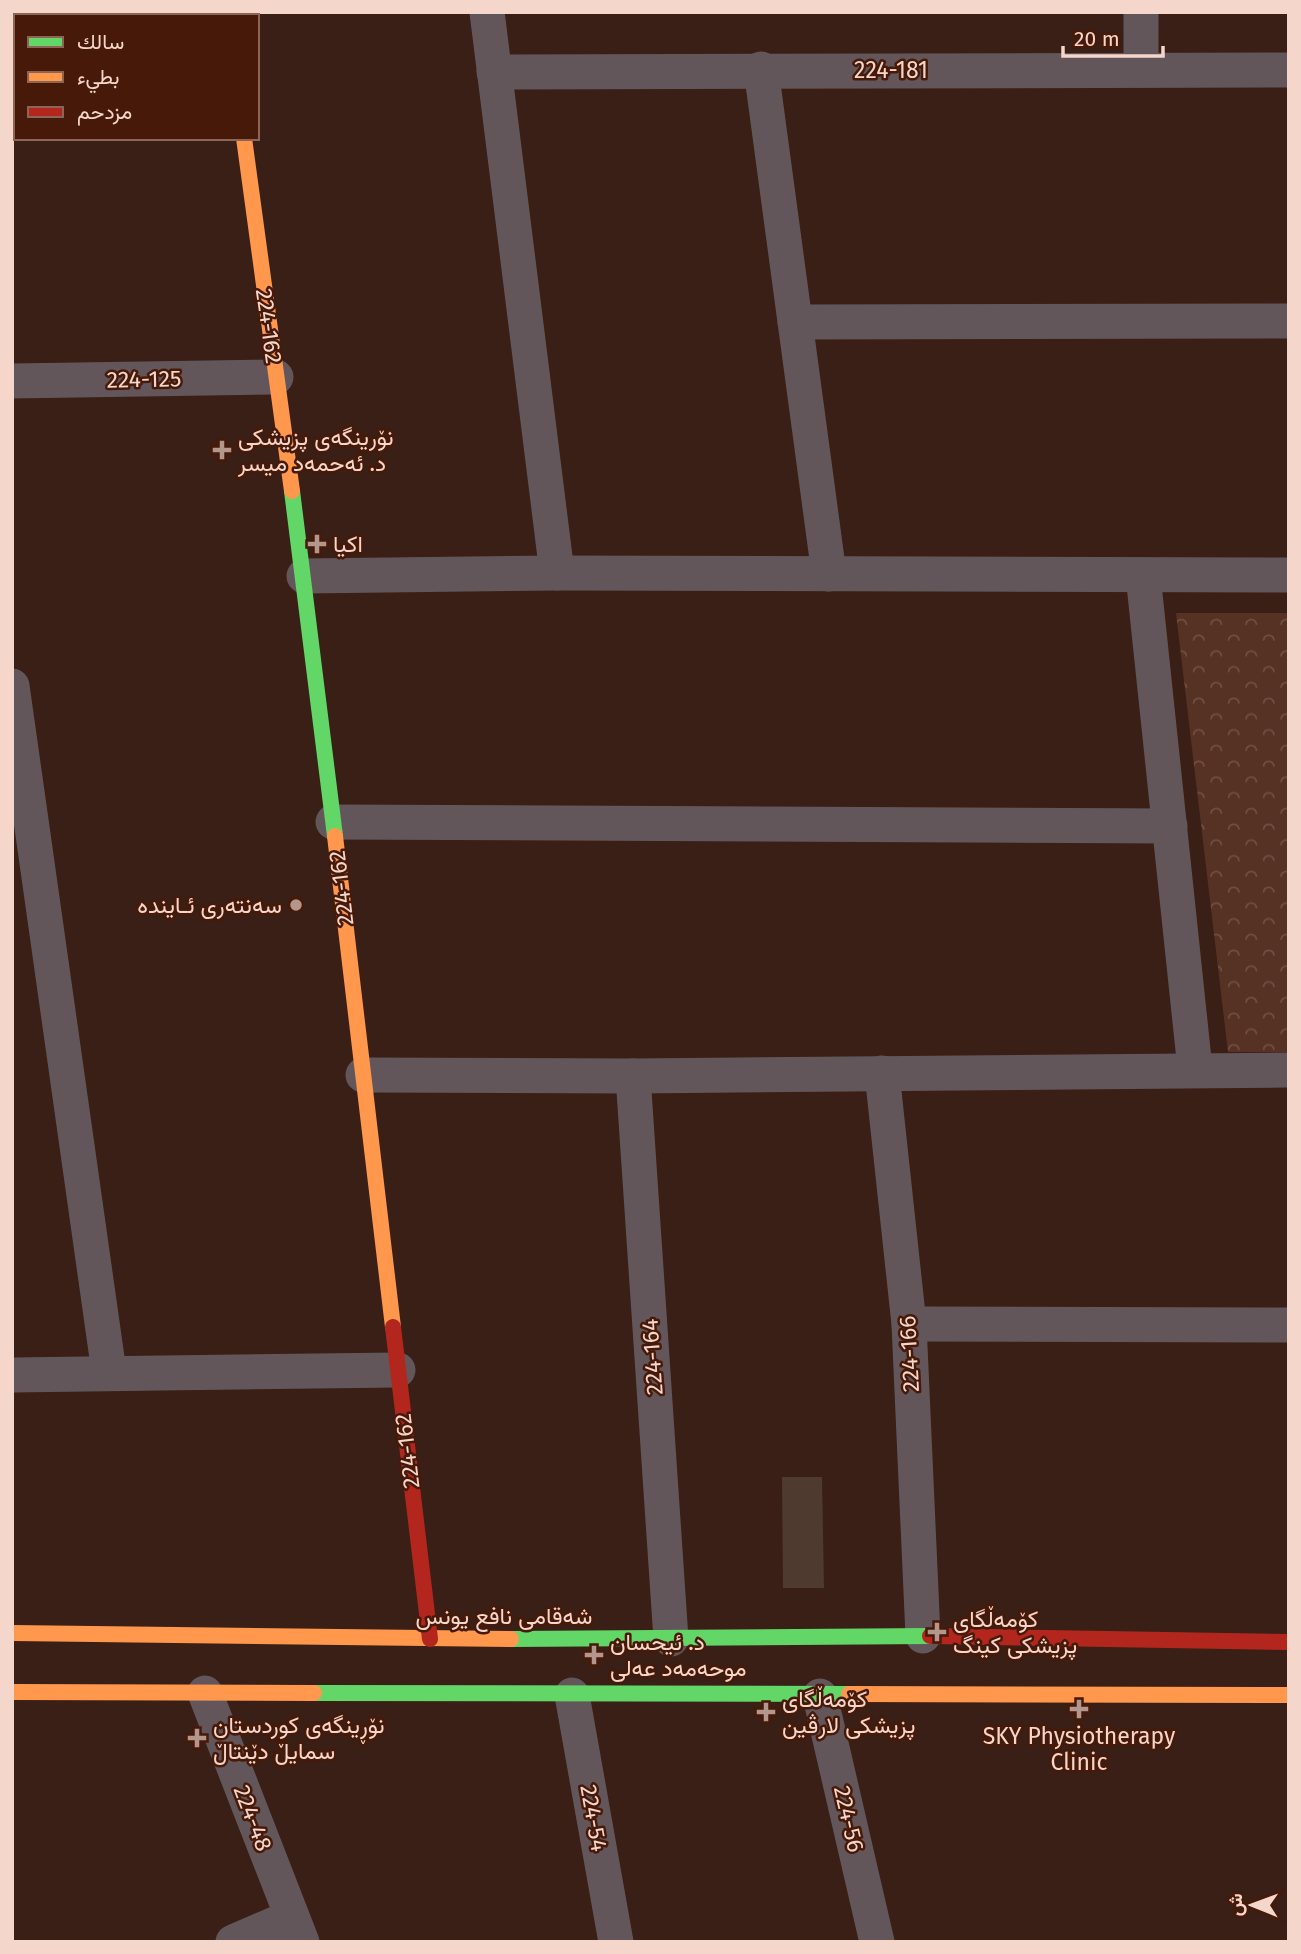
<svg xmlns="http://www.w3.org/2000/svg" width="1301" height="1954" font-family="'Fira Sans',Vazirmatn,sans-serif">
<defs>
<pattern id="forest-crowns" width="20" height="18" patternUnits="userSpaceOnUse" patternTransform="scale(1.75)"><rect width="20" height="18" fill="#563225"/><path d="M2 6a3 3 0 1 1 6 0M12 15a3 3 0 1 1 6 0" fill="none" stroke="#6f4f43"/></pattern>
</defs>
<rect width="100%" height="100%" fill="#391f16"/>
<path fill="url(#forest-crowns)" d="M1176,613H1289V1052H1228Z"/>
<path fill="#4e3a2e" d="M782,1477H822L824,1588H783Z"/>
<g fill="none" stroke-linecap="round" stroke-linejoin="round">
<g stroke="#63565a" stroke-width="35">
<path d="M226,12L227,16"/>
<path d="M487,12L557,573"/>
<path d="M1141,12V70"/>
<path d="M761,69L829,574"/>
<path d="M494,72L1289,70"/>
<path d="M795,322L1289,321"/>
<path d="M12,381L276,377"/>
<path d="M1143,575L1195,1069"/>
<path d="M304,576L557,573L1289,575"/>
<path d="M12,686L109,1372"/>
<path d="M333,822L1170,826"/>
<path d="M882,1073L909,1324L923,1636"/>
<path d="M363,1075L633,1076L1289,1070"/>
<path d="M633,1076L671,1639"/>
<path d="M909,1324L1289,1325"/>
<path d="M12,1375L398,1370"/>
<path d="M205,1693L302,1942"/>
<path d="M572,1695L616,1942"/>
<path d="M820,1696L877,1942"/>
<path d="M233,1942L291,1917"/>
</g>
<g stroke="#63d668" stroke-width="16">
<path d="M292,491L335,836"/>
<path d="M511,1639L930,1636"/>
<path d="M314,1693L849,1694"/>
</g>
<g stroke="#ff974d" stroke-width="16">
<path d="M244,138L292,491"/>
<path d="M335,836L393,1327"/>
<path d="M12,1633L511,1639"/>
<path d="M12,1692L314,1693"/>
<path d="M849,1694L1289,1695"/>
</g>
<g stroke="#b3261e" stroke-width="16">
<path d="M393,1327L430,1639"/>
<path d="M930,1636L1289,1642"/>
</g>
</g>
<g fill="#b3968c" stroke="#471908" stroke-width="2.5">
<path d="M218.5 439.5h7v7h7v7h-7v7h-7v-7h-7v-7h7z"/>
<path d="M313.5 533.5h7v7h7v7h-7v7h-7v-7h-7v-7h7z"/>
<circle cx="296" cy="905" r="7"/>
<path d="M933.5 1621.5h7v7h7v7h-7v7h-7v-7h-7v-7h7z"/>
<path d="M590.5 1644.5h7v7h7v7h-7v7h-7v-7h-7v-7h7z"/>
<path d="M1075.5 1698.5h7v7h7v7h-7v7h-7v-7h-7v-7h7z"/>
<path d="M762.5 1701.5h7v7h7v7h-7v7h-7v-7h-7v-7h7z"/>
<path d="M193.5 1727.5h7v7h7v7h-7v7h-7v-7h-7v-7h7z"/>
</g>
<g text-anchor="middle" dominant-baseline="central" stroke-width="5" stroke-linejoin="round" paint-order="stroke">
<g font-size="23" fill="#f5d6cb" stroke="#471908">
<text x="891" y="70">224-181</text>
<text transform="translate(269 326) rotate(82)">224-162</text>
<text transform="translate(144 379) rotate(-1)">224-125</text>
<text transform="translate(341 888) rotate(-97)">224-162</text>
<text transform="translate(909 1354) rotate(-93)">224-166</text>
<text transform="translate(652 1357) rotate(-94)">224-164</text>
<text transform="translate(407 1451) rotate(-97)">224-162</text>
<text x="504" y="1616">شەقامی نافع یونس</text>
<text transform="translate(253 1818) rotate(69)">224-48</text>
<text transform="translate(594 1818) rotate(80)">224-54</text>
<text transform="translate(849 1819) rotate(77)">224-56</text>
</g>
<g font-size="23" fill="#f5d6cb" stroke="#471908" text-anchor="start">
<text x="238" y="437">نۆرینگەی پزیشکی<tspan x="238" dy="26">د. ئەحمەد میسر</tspan></text>
<text x="333" y="544">اكيا</text>
<text x="282" y="905" text-anchor="end">سەنتەری ئـایندە</text>
<text x="953" y="1619">کۆمەڵگای<tspan x="953" dy="26">پزیشکی کینگ</tspan></text>
<text x="610" y="1642">د. ئیحسان<tspan x="610" dy="26">موحەمەد عەلی</tspan></text>
<text x="782" y="1699">کۆمەڵگای<tspan x="782" dy="26">پزیشکی لارڤین</tspan></text>
<text x="213" y="1725">نۆڕینگەی کوردستان<tspan x="213" dy="26">سمایڵ دێنتاڵ</tspan></text>
<text x="1079" y="1736" text-anchor="middle">SKY Physiotherapy<tspan x="1079" dy="26">Clinic</tspan></text>
</g>
</g>
<rect width="1301" height="1954" fill="none" stroke="#f5d6cb" stroke-width="28"/>
<rect x="14" y="14" width="245" height="126" fill="#471908" stroke="#8d6556" stroke-width="2"/>
<rect x="28" y="37" width="35" height="10" fill="#63d668" stroke="#8d6556" stroke-width="2"/>
<text x="77" y="49" font-size="21" fill="#f5d6cb">سالك</text>
<rect x="28" y="72" width="35" height="10" fill="#ff974d" stroke="#8d6556" stroke-width="2"/>
<text x="77" y="84" font-size="21" fill="#f5d6cb">بطيء</text>
<rect x="28" y="107" width="35" height="10" fill="#b3261e" stroke="#8d6556" stroke-width="2"/>
<text x="77" y="119" font-size="21" fill="#f5d6cb">مزدحم</text>
<g transform="translate(1252 1905) rotate(271)" stroke="#471908" stroke-width="5" paint-order="stroke">
<path d="M0-5L12 26L0 18L-12 26Z" fill="#f5d6cb"/>
<text y="-10" font-size="19" font-weight="bold" text-anchor="middle" fill="#f5d6cb">ش</text>
</g>
<path d="M1063 46v10h100v-10" fill="none" stroke="#f5d6cb" stroke-width="3.5"/>
<text x="1074" y="46" font-size="21" fill="#f5d6cb" stroke="#471908" stroke-width="5" paint-order="stroke">20 m</text>
</svg>
